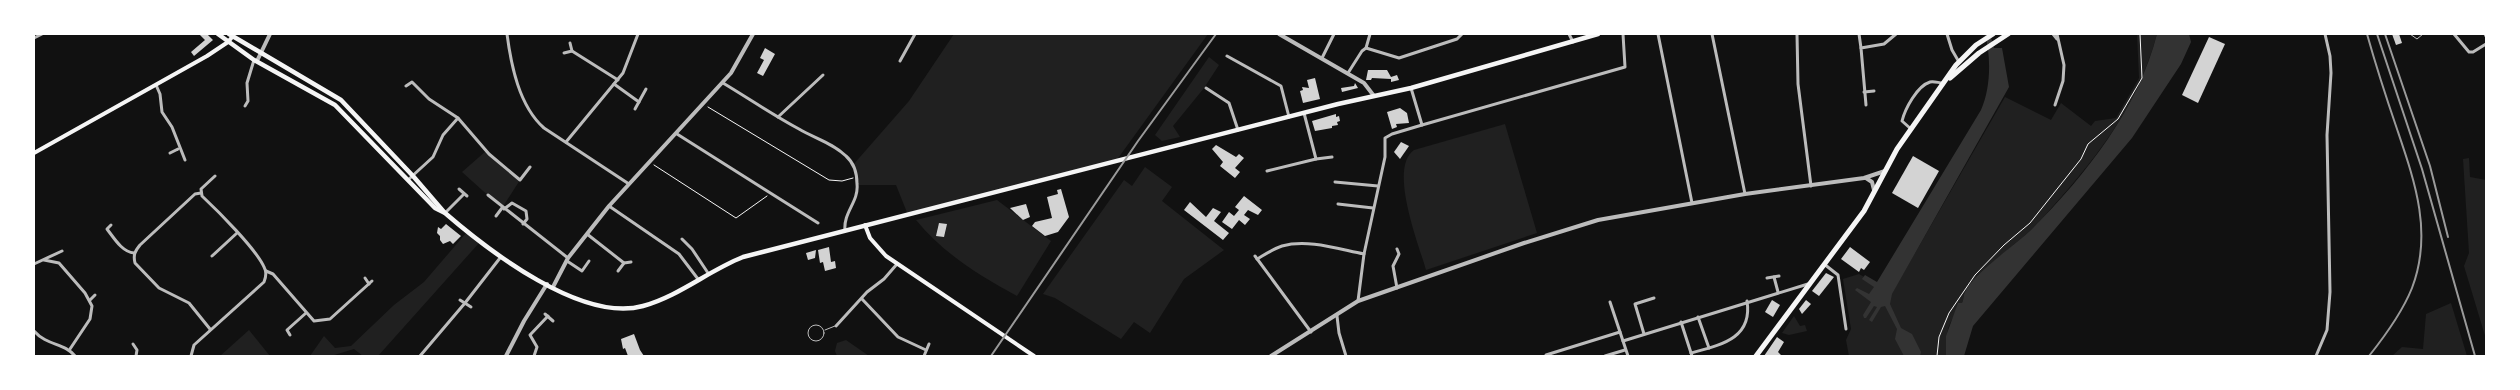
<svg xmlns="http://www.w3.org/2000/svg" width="2520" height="390" font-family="'IBM Plex Serif',serif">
<rect width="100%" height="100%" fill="#111"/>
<g fill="#202020">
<path d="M954,34H1208L1116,161L908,215L896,185H858L853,165L909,101Z"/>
<path d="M2137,34H2157C2136,112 2092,163 2039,222C2023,240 1973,274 1965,292C1963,296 1964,299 1962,303C1956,313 1949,322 1947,334C1945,341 1947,349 1946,356H1849L1846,340L1851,329L1843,279L1859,274L1892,293L2005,97L2051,120L2061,103L2091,126L2095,121L2116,118L2139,78Z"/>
<path d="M1209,57L1219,65L1204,88L1173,126L1180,137L1162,141L1155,135Z"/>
<path d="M1505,124L1537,233L1426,270C1419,245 1388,168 1414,150Z"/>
<path d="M486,151L520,180L502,208L462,172Z"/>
<path d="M2469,158L2470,177L2486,180V339L2464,266L2469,253L2463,159Z"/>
<path d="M1145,167L1172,187L1162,201L1224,250L1184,279L1150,333L1134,322L1121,339L1055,298L1043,294L1124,180L1132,186Z"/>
<path d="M997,200L1051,241L1017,296C980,276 944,254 916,220Z"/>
<path d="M467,232L479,243L378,356H363L354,349L331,356H310L324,336L335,348L351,346L394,305L424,282Z"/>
<path d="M2451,303L2467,356H2392L2402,347L2423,349L2426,314Z"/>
<path d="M1794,316L1800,326L1805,325L1807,331L1789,335L1782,333Z"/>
<path d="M249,330L270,356H220Z"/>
<path d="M846,340L869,356H837L835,351L837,343Z"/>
</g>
<g fill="#333">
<path d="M1985,34H1990L1994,48H2002L2009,87L1892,294L1890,304L1901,328L1912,334L1921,352L1920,356H1904L1895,339L1897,329L1885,306L1881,307L1872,322L1869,320L1877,307L1874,306L1866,318H1864L1863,315L1871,302L1855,290L1857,288L1869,294L1874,287L1862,279L1865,275L1877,282L1981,110C1991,88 1991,56 1985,34Z"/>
<path d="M2157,34H2189L2191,42L2181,64L2132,138L1973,326L1964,356H1946V336L1958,303H1962C1964,299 1963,296 1965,292C1973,274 2015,245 2031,230C2086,175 2138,109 2157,34Z"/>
</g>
<g fill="#d3d3d3">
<path d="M199,34H207L213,40L194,56L191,52L205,40Z"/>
<path d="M2392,34H2399L2402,43L2396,45Z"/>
<path d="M2209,37L2225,44L2198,103L2182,95Z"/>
<path d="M765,48L775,54L763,76L757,73L764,60L760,58Z"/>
<path d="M1368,70H1387L1391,77L1397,75L1399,80L1391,82V79L1372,78L1371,80H1366Z"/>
<path d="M1315,78L1320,99L1303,103L1300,91L1303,90L1302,87L1309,88L1307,80Z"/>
<path d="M1355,83L1358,88L1342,92L1341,88L1354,86Z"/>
<path d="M1400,108L1407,113L1409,123L1396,124L1397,127L1392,129L1387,112Z"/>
<path d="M1336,114V117L1339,116L1340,121L1337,122L1338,125L1332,126V128L1315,131L1312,121Z"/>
<path d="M1401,142L1409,146L1400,159L1394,152Z"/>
<path d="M1216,145L1236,157L1239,154L1244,158L1235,168L1240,172L1235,178L1220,166L1223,162L1212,149Z"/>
<path d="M1913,156L1939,171L1918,208L1892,193Z"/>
<path d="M1061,189L1069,217L1058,232L1045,236L1032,226L1035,222L1052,218L1047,197L1058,194L1057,190Z"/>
<path d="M1244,196L1262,210L1258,215L1248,210L1244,215L1250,219L1245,225L1239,220L1232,229L1222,222L1229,212L1234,216L1239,210L1235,207Z"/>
<path d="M1190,202L1206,217L1213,208L1221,212L1214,221L1229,233L1223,240L1184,210Z"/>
<path d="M1026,204L1030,217L1023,220L1010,208Z"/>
<path d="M939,223L947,224L944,237L936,236Z"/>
<path d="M446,224L461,236L453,244L450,241L443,244L440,240V236L437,233L438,227L441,229Z"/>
<path d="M829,247L831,262L835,261L836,268L825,271L823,262L820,263L818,250Z"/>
<path d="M1850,247L1870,262L1864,270L1861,268L1859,272L1841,259Z"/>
<path d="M816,250L815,258L808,260L806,253Z"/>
<path d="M1826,273L1834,277L1819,296L1812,291Z"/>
<path d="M1772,300L1780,305L1773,317L1765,312Z"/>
<path d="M1806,300L1811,304L1802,314L1799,309Z"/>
<path d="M634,334L640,350L644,356H628L625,348L623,349L621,339Z"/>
<path d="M1777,337L1784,342L1778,352L1781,355L1764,356Z"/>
</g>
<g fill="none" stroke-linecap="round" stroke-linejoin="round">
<g stroke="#f5f5f5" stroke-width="1">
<path d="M708,107L829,180L842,181L853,178"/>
<path d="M654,165L736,218L767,196"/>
<path d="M1937,356L1939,337L1949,313L1975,275L2004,245L2030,223L2081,159L2088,144L2118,119L2142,78L2140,34"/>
</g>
<g stroke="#bcbcbc" stroke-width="1">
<path d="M2410,34L2417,39L2423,34"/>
<circle cx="816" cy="333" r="8"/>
<path d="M825,330L835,326"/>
</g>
<g stroke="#bcbcbc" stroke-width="3">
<path d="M507,34C511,65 519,106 544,128L629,184"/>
<path d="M1569,34L1573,42"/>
<path d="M1658,34L1692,203"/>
<path d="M1712,34L1745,194"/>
<path d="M1797,34L1798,84L1811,186"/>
<path d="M1859,34L1861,48"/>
<path d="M1947,34L1952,50L1959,62"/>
<path d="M2053,34L2057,39"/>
<path d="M2454,34L2469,52H2473L2486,44"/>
<path d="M2485,34L2486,36"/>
<path d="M34,38L42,34"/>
<path d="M1366,48L1399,58L1457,39L1462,34"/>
<path d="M572,51L618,80"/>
<path d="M564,53L572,51L570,43"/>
<path d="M1227,56L1281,86L1289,117"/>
<path d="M1322,58L1334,34"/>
<path d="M900,61L915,34"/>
<path d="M1348,73L1362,51L1366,48L1370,34"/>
<path d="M723,83C748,98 773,115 799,129C814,138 833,143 846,156C854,163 857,173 857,184C859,202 843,212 845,231"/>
<path d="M614,84L639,102"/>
<path d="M156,85L160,94L162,112L172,127L185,160"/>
<path d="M406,86L412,82L429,99L458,118L489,154L520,180L530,167"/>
<path d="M1206,88L1229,103L1238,130"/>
<path d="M1864,92L1874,91"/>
<path d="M1866,105L1861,48L1884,44L1896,34"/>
<path d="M2055,105L2063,81L2064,65L2057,34"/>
<path d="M245,106L248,101L247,83L254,60"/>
<path d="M635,109L646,89"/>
<path d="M1304,113L1316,159"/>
<path d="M778,117L823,75"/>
<path d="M1422,125L1625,67L1623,34"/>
<path d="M1911,129L1902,121C1905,109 1917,86 1930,82C1934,81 1939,83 1943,83"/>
<path d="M677,134L818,223"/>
<path d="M566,142L623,73L638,34"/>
<path d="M170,153L178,149"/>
<path d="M1267,171L1316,159L1332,157"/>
<path d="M409,179L433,157L443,135L458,118"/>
<path d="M1335,182L1378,186"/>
<path d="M459,189L467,196"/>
<path d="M201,193L195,194L140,245C135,251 133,255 135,263L159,288L189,303L210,329"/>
<path d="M488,195L568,258"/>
<path d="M1338,204L1373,208"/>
<path d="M609,206L679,254L698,279"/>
<path d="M504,209L512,203L526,211L527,219L523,224"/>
<path d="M445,213L463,195"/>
<path d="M496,216L502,208"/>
<path d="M111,225L107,229C114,238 122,252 134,253"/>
<path d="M587,234L624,263"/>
<path d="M682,239L692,249L708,273"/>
<path d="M212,256L237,233"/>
<path d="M1255,256L1311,332"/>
<path d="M1257,259C1264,255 1273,249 1282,246C1308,239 1338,249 1364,254"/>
<path d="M44,260L59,263L85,293L92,306L90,319L70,349"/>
<path d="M567,261L582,271L589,261"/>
<path d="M34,264L62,251"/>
<path d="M1824,264L1838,275L1846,329"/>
<path d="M266,271L273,274L314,321L330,319L372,281"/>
<path d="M618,271L624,263L631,262"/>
<path d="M1774,277L1778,292"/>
<path d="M365,278L369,284"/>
<path d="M1767,278L1779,276"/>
<path d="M1397,288L1393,266L1399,254L1397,249"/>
<path d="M862,299L898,337L926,350"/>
<path d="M90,300L95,295"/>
<path d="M460,300L471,307"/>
<path d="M1358,301L1364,254L1385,157V138L1392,134L1422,125L1411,88"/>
<path d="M1610,302L1628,356"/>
<path d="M545,314L553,321"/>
<path d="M1337,316L1339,333L1346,356"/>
<path d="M1698,317L1709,348"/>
<path d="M1681,322L1692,356"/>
<path d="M836,326L867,292L884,279L897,264"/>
<path d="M34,331C47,346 65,343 75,356"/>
<path d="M1644,334L1635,304L1654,298"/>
<path d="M290,335L287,330L306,313"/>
<path d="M1623,341L1808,284"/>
<path d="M133,344L137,350L136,356"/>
<path d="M1691,353C1720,345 1753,339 1747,301"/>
<path d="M1546,355L1620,332"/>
<path d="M191,356L194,345L264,282C266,277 267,272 264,267C256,249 218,211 202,196L201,189L215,176"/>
<path d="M420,356L465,303L500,258"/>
<path d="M534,356L537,347L530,335L548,316"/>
<path d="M924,356L929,344"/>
<path d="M1605,356L1625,350"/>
<path d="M2316,356L2327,330L2330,292L2327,135L2331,73L2330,56L2325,34"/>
</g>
<g stroke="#bcbcbc" stroke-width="4">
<path d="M1279,34L1364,83L1374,96"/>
<path d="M257,61L270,34"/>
<path d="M1866,178L1872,182L1874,190"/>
<path d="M553,287L568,258L609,206L731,73L753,34"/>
<path d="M506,356L524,321L547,284"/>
<path d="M1271,356L1358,301L1524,243L1598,220L1745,194L1864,178L1885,171"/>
</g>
<g stroke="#f5f5f5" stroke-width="4">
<path d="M34,153L207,56L228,42L233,36"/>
<path d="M865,225L870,238L886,256L1034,356"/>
</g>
<g stroke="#f5f5f5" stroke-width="4.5">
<path d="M218,34L254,60L335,105L435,208L445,213C489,251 582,323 643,306C679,296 708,271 743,257L1338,104L1411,88L1598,34"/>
<path d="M229,34L341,100L413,176L444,212"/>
</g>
<g stroke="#f5f5f5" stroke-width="5">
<path d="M1950,78L1979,53L2008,34"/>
<path d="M1756,356L1864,211L1897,149L1956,65L1976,45L1993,34"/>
</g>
<g stroke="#9a9a9a" stroke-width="2">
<path d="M2367,34C2376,66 2386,97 2397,129C2415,182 2433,233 2412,288C2402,313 2385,336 2369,356"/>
<path d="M2377,34L2422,169L2475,356"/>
<path d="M2385,34L2430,166L2448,237"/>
<path d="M991,356L1138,141L1216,34"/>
</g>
</g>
<rect width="2520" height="390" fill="none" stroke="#ffffff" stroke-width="70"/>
</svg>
